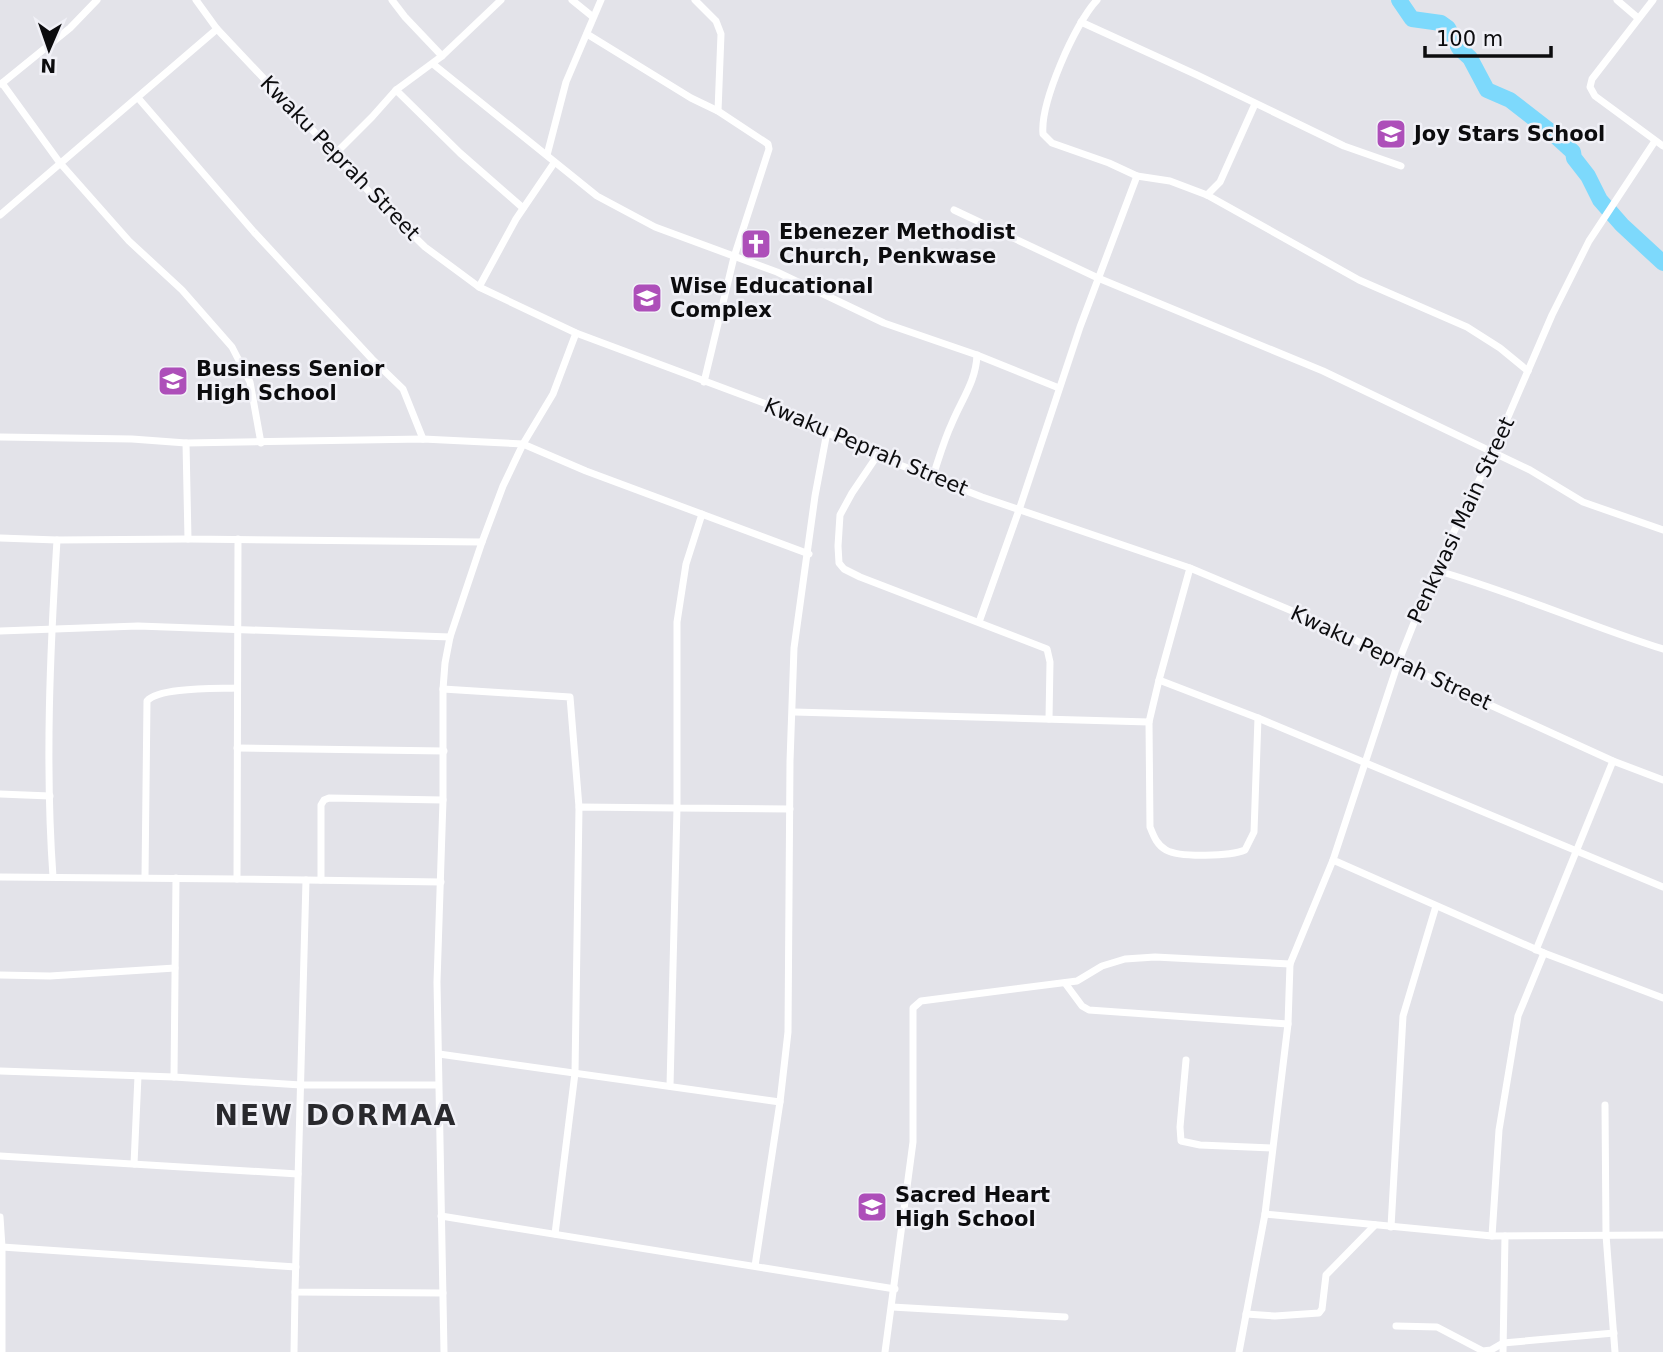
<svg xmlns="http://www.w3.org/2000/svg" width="1663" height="1352" font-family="'DejaVu Sans',sans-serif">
<rect width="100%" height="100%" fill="#e3e3e9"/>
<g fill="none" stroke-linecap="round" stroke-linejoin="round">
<path stroke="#7dd9fc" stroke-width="16" d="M1399,0L1412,19L1441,23L1448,28L1459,48L1470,58L1487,90L1510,100L1550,131L1573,152L1574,158L1588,176L1600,200L1622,225L1663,263"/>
<g stroke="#fff" stroke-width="7">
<path d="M196,0L217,29L335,154L373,196L425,247L479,287L576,333L769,405L877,456L982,497L1190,568L1335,629L1398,663L1613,761L1663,780"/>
<path d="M392,0L405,17L442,56"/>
<path d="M572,0L593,17"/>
<path d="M695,0L716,21L721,34L718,111"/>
<path d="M1097,0C1075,23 1040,103 1043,134L1052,143L1109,163L1137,176"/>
<path d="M1617,0L1638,18"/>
<path d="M1653,0L1592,79L1590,87L1595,96L1663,146"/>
<path d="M1081,22L1197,75L1344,146L1401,166"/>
<path d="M587,34L691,98L718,111L768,144L769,149L734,257L704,382"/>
<path d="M433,64L597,196L655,227L777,272L884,323L977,355L1059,388"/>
<path d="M2,83L60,163L129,241L182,290L232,347L250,382L261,443"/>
<path d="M1,84L70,28L97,0"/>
<path d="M396,90L442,56L501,0"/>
<path d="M139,99L254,232L372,359L403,389L423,439"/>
<path d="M1655,141L1589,241L1552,315L1492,454L1435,570L1398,663L1333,860L1544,953L1663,998"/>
<path d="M335,154L372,117L396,90L460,153L523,208"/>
<path d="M547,155L566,82L601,0"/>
<path d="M1207,195L1220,182L1255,104"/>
<path d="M954,210L1098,278L1323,371L1530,470L1583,502L1663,530"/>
<path d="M0,215L217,29"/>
<path d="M479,287L516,219L554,163"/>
<path d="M0,437L132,439L186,443"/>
<path d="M877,456L852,493L840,515L838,546L839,563L844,569L860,577L1047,649L1050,662L1049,719"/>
<path d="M933,476C939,458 944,440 952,423C962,399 976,381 977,355"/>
<path d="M702,514L686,564L677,622V808L790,809"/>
<path d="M0,538L57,540"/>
<path d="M238,539L237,879L441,882"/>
<path d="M482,542L188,539L186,443L423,439L523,444L586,471L809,554"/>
<path d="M1190,568L1159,680L1258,718L1663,887"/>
<path d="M1435,570C1513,592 1587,625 1663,649"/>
<path d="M979,622L1019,510L1080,327L1137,176L1170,181L1207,195L1359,280L1467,327L1500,348L1528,371"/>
<path d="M0,631L138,626L450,637"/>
<path d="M443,689L570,697L579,807"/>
<path d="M794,712L1149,722L1159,680"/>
<path d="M1149,722L1150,827C1154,837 1157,845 1166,850C1180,858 1231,856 1245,850L1254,832L1258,718"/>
<path d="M237,748L444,751"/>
<path d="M0,794L50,796"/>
<path d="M0,877L237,879"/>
<path d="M53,877C45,765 50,652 57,540L188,539"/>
<path d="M145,877L147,701C159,687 217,689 237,688"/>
<path d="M306,880L295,1292L443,1293"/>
<path d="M321,880V805L324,800L329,798L443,800"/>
<path d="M1536,950L1613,761"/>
<path d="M0,975L50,976L175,968"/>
<path d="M1065,983L1082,1006L1089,1010L1288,1024"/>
<path d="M439,1054L780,1102"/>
<path d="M1186,1060L1180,1127L1181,1141L1200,1145L1272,1148"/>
<path d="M0,1071L174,1077L301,1085H438"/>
<path d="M174,1077L176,878"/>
<path d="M1605,1105L1606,1235L1615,1352"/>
<path d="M0,1156L298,1174"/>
<path d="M134,1164L138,1076"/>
<path d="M1265,1214L1492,1236L1663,1235"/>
<path d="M441,1216L895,1289"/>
<path d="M0,1217L2,1247L296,1267"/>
<path d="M1391,1227L1403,1016L1436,906"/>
<path d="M555,1234L575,1073L579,807L677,808L670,1086"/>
<path d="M1492,1236L1499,1130L1518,1016L1544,953"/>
<path d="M2,1247V1352"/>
<path d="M755,1266L780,1102L788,1032L790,761L794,648L815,496L827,432"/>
<path d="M892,1307L1065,1317"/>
<path d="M1246,1314L1275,1316L1319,1313L1322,1309L1326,1275L1375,1225"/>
<path d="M1396,1326L1437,1327L1483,1351L1491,1350L1503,1343L1614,1333"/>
<path d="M294,1352L295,1292"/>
<path d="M444,1352L437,982L443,800V689L445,663L450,637L482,542L503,486L523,444L553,394L576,333"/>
<path d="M885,1352L913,1142V1008L921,1001L1077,981L1102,966L1125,959L1155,957L1290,964"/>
<path d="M1239,1352L1265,1214L1288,1024L1290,964L1333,860"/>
<path d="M1503,1352L1505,1236"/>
</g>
</g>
<defs>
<g id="school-square" transform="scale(1.575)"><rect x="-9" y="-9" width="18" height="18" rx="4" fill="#ad4fb9" stroke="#f1f1f7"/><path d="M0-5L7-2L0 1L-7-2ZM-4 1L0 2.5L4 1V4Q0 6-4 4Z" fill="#fff"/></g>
<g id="church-square" transform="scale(1.575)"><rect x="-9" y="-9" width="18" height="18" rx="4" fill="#ad4fb9" stroke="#f1f1f7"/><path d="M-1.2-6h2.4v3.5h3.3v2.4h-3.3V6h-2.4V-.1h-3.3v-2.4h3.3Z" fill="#fff"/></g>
</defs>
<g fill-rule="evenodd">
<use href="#school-square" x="1391" y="134"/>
<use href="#church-square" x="756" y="244"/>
<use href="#school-square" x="647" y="298"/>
<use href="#school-square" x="173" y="381"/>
<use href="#school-square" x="872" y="1207"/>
</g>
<g text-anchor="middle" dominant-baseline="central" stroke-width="5" stroke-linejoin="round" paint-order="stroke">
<g font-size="21" font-weight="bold" fill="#0c0c0e" stroke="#f1f1f7" text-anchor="start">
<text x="1414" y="134">Joy Stars School</text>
<text x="779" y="232">Ebenezer Methodist<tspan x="779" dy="24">Church, Penkwase</tspan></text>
<text x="670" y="286">Wise Educational<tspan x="670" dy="24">Complex</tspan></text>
<text x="196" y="369">Business Senior<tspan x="196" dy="24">High School</tspan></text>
<text x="895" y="1195">Sacred Heart<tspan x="895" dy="24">High School</tspan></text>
</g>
<g font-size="21" fill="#0c0c0e" stroke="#f1f1f7">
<text transform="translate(340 158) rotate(46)">Kwaku Peprah Street</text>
<text transform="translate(866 447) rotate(23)">Kwaku Peprah Street</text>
<text transform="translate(1461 520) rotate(-65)">Penkwasi Main Street</text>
<text transform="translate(1391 658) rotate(25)">Kwaku Peprah Street</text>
</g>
<g font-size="28" font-weight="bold" letter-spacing="2" fill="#29292d" stroke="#f1f1f7">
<text x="336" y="1115">NEW DORMAA</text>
</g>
</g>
<g transform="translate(49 49) rotate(182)" stroke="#f1f1f7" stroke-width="5" paint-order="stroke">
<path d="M0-5L12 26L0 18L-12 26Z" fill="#0c0c0e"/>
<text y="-10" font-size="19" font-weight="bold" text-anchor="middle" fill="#0c0c0e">N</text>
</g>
<path d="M1425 46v10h126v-10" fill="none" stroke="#0c0c0e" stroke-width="3.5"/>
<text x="1436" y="46" font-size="21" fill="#0c0c0e" stroke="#f1f1f7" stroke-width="5" paint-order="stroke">100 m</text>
</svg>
